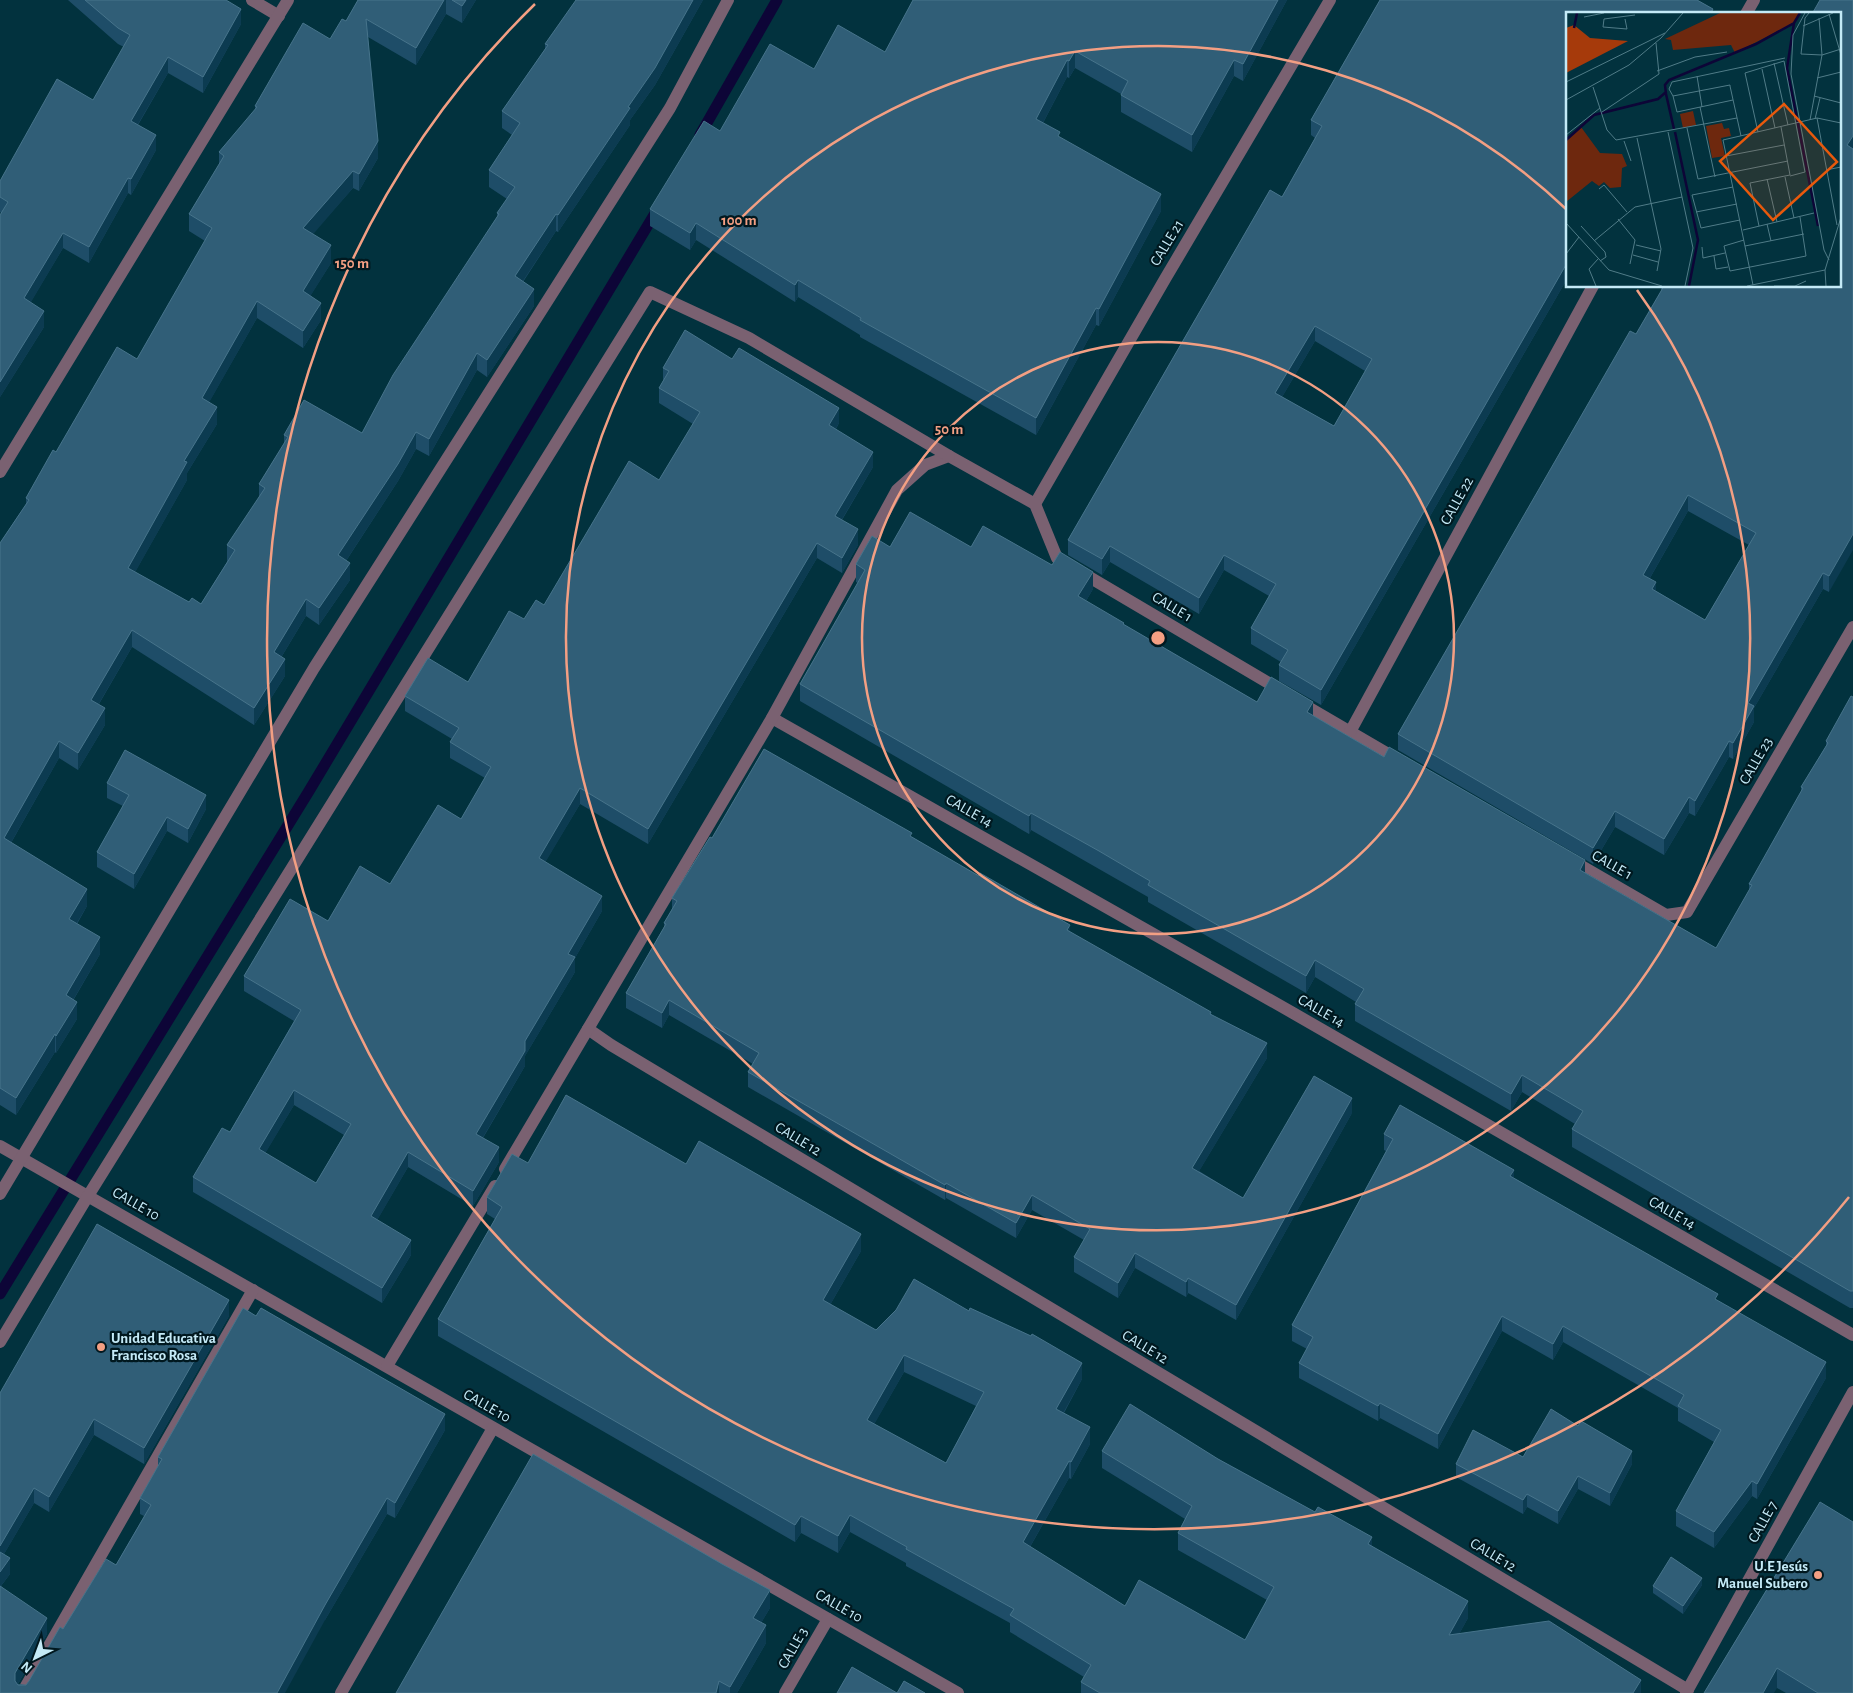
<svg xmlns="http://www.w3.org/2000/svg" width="1853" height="1693" font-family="'Alegreya Sans',sans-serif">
<rect width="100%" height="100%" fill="#02323e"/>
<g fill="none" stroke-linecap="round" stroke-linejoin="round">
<g stroke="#0d0537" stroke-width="11">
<path d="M700,135L777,0"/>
<path d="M0,1294L309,791L657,210"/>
</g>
<g stroke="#7a6171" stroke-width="12">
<path d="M252,0L279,16"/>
<path d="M1746,14L1754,0"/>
<path d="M0,472L288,0"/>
<path d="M1035,504L1165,279L1330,0"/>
<path d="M1299,702L1400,761"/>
<path d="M772,718L1293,1013L1853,1335"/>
<path d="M1350,732L1593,286"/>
<path d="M1571,860L1666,915L1687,912L1853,627"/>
<path d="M588,1029L611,1045L1688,1690"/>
<path d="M0,1146L958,1693"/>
<path d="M505,1169L772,718L897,490L925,465L949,456L1035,504L1057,558L1282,691"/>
<path d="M0,1194L314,668L670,108L728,0"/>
<path d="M0,1342L88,1196L650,292L749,338L949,456"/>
<path d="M387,1366L495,1186"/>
<path d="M22,1693L253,1290"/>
<path d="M341,1693L493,1428"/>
<path d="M785,1693L828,1619"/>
<path d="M1686,1693L1853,1392"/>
</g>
</g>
<g fill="#1e4d68" fill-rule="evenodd">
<path d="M68,0H226L241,24L203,93L168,73L138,125L156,150L131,195L128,193L89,263L63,248L30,303L44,327L0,397L1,213L0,212V181L93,100L124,47L118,44Z"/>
<path d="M358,0H476L462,23L446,14L416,65L368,37L378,158L359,191L353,188L312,234L331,263L310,296L321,320L303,348L257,318L209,402L217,424L187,473V480L135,572L189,602L201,604L227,562V545L259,498V484L284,444V435L362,433L497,217V213L507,199L489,187V170L512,135L502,128V111L545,49V44L576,1L575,0H703L655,85L630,120V125L558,232L556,231L523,282L534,306L487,377L477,370L429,456L416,449L398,481L346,561L350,580L319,625L306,616L282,656L285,676L254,725L132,647L99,704L105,725L78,770L59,758L11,843L87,906L77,924L100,954L74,999L77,1019L56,1053L55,1052L16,1115L0,1105V543L26,504V498L56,452L137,359L205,241L189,231V214L219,165V152L255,110V106L330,39L346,21Z"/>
<path d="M913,0H1287L1243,81L1234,76L1192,152L1121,112V94L1075,68L1069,78L1067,77L1043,123L1060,138L1161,211L1099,326L1096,325L1036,435L860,337V335L798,297L795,302L696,240L690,250L650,226V209L720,131L814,69L885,52Z"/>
<path d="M1380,0H1697L1713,9V14H1567V279L1321,705L1279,681V665L1281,662L1251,644V628L1269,596L1224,570L1199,614L1110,562L1102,575L1068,555V540L1270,190L1282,197L1315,138L1311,135V120ZM1315,341L1365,371L1334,426L1282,397Z"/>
<path d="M1853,0L1829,592L1823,589L1754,708V722L1733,759L1729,757L1695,816L1689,813L1664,855L1615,827L1593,864L1398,750V734L1661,292V286H1839ZM1688,511L1749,545L1705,620L1656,591L1650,578Z"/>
<path d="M663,368L839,423L836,429L873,467L842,520L858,545L842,573L817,558L648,844L580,804L545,862L602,911L575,958V972L525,1056V1066L483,1138L499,1162L473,1206L408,1167L377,1220L411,1255L382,1303L193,1192V1177L230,1132L294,1021L244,991V976L328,921L390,884L461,819L485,778L450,758V742L452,739L405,711V696L468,682L524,619L544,605L659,480L693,424L659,403V388L663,381ZM294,1105L344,1135L316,1183L265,1153Z"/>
<path d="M890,547H971L1093,589L1086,601L1124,625L1257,702L1313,716L1716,948L1749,891V884L1801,792V787L1826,746V741L1853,697V1308H1850L1572,1147V1129L1575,1124L1522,1092L1511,1111L1355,1021V1004L1356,1002L1315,977L1306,993L1148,902V897L1099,869L1031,830L1029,834L800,701V684L858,583L856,582V564Z"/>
<path d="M107,783L206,809L188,843L167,831L134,889L97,867V852L123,806L107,798Z"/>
<path d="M912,837L1070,932L1211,1014L1267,1058L1199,1171L1243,1198L1352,1113L1236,1320L1188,1293L1186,1297L1135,1268L1118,1298L1074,1272V1257L1084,1240L1032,1210L1016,1238L946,1198L945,1200L748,1087V1072L753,1064L669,1015L662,1028L626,1008V993L664,927V923L672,909V898L712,838Z"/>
<path d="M1384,1134L1514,1178L1718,1301L1826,1378L1757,1499L1752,1496L1714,1548L1676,1526V1511L1714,1442L1678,1421V1408L1563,1342L1553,1360L1502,1331L1438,1449L1380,1418L1378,1421L1299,1378V1363L1307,1349L1292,1341V1325L1386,1151L1384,1150Z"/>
<path d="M528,1163L686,1164L861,1251L830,1305L876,1330L1082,1379L1064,1413L1090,1444L1071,1479L1069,1478L1030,1547L1125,1606L1245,1640L1267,1600L1178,1550V1533L1185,1519L1102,1468V1451L1218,1459L1372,1546L1468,1618L1459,1634L1641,1693H1081V1682L1084,1677L1010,1632V1623L906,1566V1563L850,1532L838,1553L801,1533L795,1542L438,1336V1319L495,1219L487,1214V1197ZM904,1372L976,1406L946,1463L874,1424Z"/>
<path d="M229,1316L144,1464L94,1435L49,1512L34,1503L4,1554L10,1574L1,1586L47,1634L18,1684L26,1685L29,1681L63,1629L116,1565L144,1516L140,1514V1498L158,1467V1457L445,1430L395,1518L387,1514L325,1620L0,1693V1393Z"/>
<path d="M1523,1457L1632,1464L1610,1506L1578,1489L1558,1524L1527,1507L1523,1514L1456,1477V1464Z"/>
<path d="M1820,1502L1853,1693H1786L1777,1688L1704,1693Z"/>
<path d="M1702,1585L1683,1614L1653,1593V1586Z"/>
<path d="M770,1608L761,1623L766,1643L737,1693H396Z"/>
</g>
<g fill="#0c3b51">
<path d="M444,0H446V14L416,65V48Z"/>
<path d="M466,0H476L462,23V6Z"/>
<path d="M693,0H703L655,85L630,120V125L558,232V215L628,107Z"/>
<path d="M1278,0H1287L1243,81V64Z"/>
<path d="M241,9V24L203,93V77Z"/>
<path d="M1075,51V68L1069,78V61Z"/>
<path d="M168,57V73L131,136V121Z"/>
<path d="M1067,60V77L1036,136V119Z"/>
<path d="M1234,60V76L1192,152V135Z"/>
<path d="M156,135V150L131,195V179Z"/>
<path d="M1853,136V152L1847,145Z"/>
<path d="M378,141V158L359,191V174Z"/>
<path d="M353,171V188L303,246V228Z"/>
<path d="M128,178V193L89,263V247Z"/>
<path d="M1161,194V211L1099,326V309Z"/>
<path d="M556,214V231L515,293V276Z"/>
<path d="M696,223V240L690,250V233Z"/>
<path d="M63,233V248L24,314V298Z"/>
<path d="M331,245V263L303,308V291Z"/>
<path d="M1567,263V279L1321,705V690Z"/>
<path d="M798,280V297L795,302V285Z"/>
<path d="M534,289V306L487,377V360Z"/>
<path d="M257,301V318L202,415V398Z"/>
<path d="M321,303V320L303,348V331Z"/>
<path d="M1096,308V325L1036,435V418Z"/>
<path d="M44,311V327L0,397V382Z"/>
<path d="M1315,326V341L1275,409V393Z"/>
<path d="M477,353V370L429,456V439Z"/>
<path d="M217,407V424L187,473V480L128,585V568L184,461Z"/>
<path d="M839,408V423L829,441V425Z"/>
<path d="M416,432V449L398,481L338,573V555Z"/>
<path d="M873,452V467L835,531V516Z"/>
<path d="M1688,495V511L1643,590V575Z"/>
<path d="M858,529V545L842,573V558Z"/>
<path d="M1853,534V550L1829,592V576Z"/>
<path d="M817,543V558L648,844V829Z"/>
<path d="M1110,546V562L1102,575V559Z"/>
<path d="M1224,555V570L1199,614V598Z"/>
<path d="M350,563V580L319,625V608Z"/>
<path d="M1093,572V589L1078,614V596Z"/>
<path d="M1823,573V589L1754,708V722L1733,759V743L1748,703Z"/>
<path d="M1656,582V598L1652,589Z"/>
<path d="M306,599V616L274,669V652Z"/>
<path d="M132,630V647L91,717V700Z"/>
<path d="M285,659V676L254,725V708Z"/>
<path d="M1313,702V719L1307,712Z"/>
<path d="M105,708V725L78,770V753Z"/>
<path d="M59,741V758L4,855V838Z"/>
<path d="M1729,741V757L1695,816V801Z"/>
<path d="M580,788V804L539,873V858Z"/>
<path d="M206,795V809L188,843V829Z"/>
<path d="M1689,797V813L1664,855V839Z"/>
<path d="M1615,811V827L1593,864V848Z"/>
<path d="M1031,813V830L1029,834V816Z"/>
<path d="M167,817V831L134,889V874Z"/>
<path d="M1585,860V878L1580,870Z"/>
<path d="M87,889V906L69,936V919Z"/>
<path d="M602,896V911L575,958V972L525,1056V1066L476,1149V1134L525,1041L568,954Z"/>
<path d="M1070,925V940L1067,930Z"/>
<path d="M100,937V954L66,1012V995Z"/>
<path d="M1315,960V977L1306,993V976Z"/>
<path d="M669,1000V1015L662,1028V1013Z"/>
<path d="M77,1002V1019L56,1053V1036Z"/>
<path d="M55,1034V1052L16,1115V1098Z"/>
<path d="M1267,1043V1058L1192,1183V1168Z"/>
<path d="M1522,1075V1092L1511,1111V1094Z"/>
<path d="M294,1090V1105L259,1164V1149Z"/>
<path d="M1352,1098V1113L1236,1320V1305Z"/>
<path d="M499,1147V1162L473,1206V1191Z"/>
<path d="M408,1152V1167L371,1231V1216Z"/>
<path d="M1514,1170V1185L1510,1176Z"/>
<path d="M946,1183V1198L945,1200V1185Z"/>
<path d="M1032,1195V1210L1016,1238V1223Z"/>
<path d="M861,1234V1251L823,1317V1300Z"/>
<path d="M411,1240V1255L382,1303V1288Z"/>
<path d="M1135,1253V1268L1118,1298V1283Z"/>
<path d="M1188,1278V1293L1186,1297V1282Z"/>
<path d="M229,1300V1316L144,1464V1448Z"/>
<path d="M1502,1316V1331L1438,1449V1434Z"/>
<path d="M1563,1326V1342L1553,1360V1344Z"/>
<path d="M904,1355V1372L867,1437V1420Z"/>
<path d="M1826,1362V1378L1757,1499V1484Z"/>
<path d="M1082,1363V1379L1056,1426V1409Z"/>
<path d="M1380,1403V1418L1378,1421V1406Z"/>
<path d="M445,1414V1430L395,1518V1503Z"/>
<path d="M94,1419V1435L49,1512V1497Z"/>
<path d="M1090,1427V1444L1071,1479V1462Z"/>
<path d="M1632,1451V1464L1610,1506V1493Z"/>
<path d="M1069,1461V1478L1023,1559V1542Z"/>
<path d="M1578,1476V1489L1558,1524V1511Z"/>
<path d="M1752,1481V1496L1714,1548V1532Z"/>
<path d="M34,1488V1503L0,1561V1546Z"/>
<path d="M1527,1494V1507L1523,1514V1500Z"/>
<path d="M387,1498V1514L325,1620L285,1693H277L325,1605Z"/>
<path d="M850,1515V1532L838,1553V1536Z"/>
<path d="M801,1516V1533L795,1542V1525Z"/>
<path d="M1372,1537V1554L1368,1544Z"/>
<path d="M10,1558V1574L0,1587V1572Z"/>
<path d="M1702,1578V1585L1683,1614V1606Z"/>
<path d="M770,1590V1608L753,1636V1618Z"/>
<path d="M1468,1601V1618L1449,1652V1635Z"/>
<path d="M47,1618V1634L15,1689V1673Z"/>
<path d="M766,1625V1643L737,1693H730V1687Z"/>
<path d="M1777,1668V1688L1774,1693H1763Z"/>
<path d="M1641,1680V1693H1633Z"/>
<path d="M719,1681V1693H716Z"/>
</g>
<g fill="#305e77" stroke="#47748b" fill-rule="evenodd">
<path d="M85,0H226L241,9L203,77L168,57L131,121L156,135L131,179L128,178L89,247L63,233L24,298L44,311L0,382V215L8,202L0,197V181L57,79L93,100L130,35L118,28Z"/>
<path d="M358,0H444L416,48L366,19L378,141L359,174L353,171L303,228L331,245L303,291L321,303L303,331L257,301L202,398L217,407L184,461L187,462L128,568L189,602L192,598L201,604L235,550L227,545L265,488L259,484L288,437L284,435L304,400L362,433L393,375L499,214L497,213L515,187L489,170L520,123L502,111L548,45L545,44L576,0H693L655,68L628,107L630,108L558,215L556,214L515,276L534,289L487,360L477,353L429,439L416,432L398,464L338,555L350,563L319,608L306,599L274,652L285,659L254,708L132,630L91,700L105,708L78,753L59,741L4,838L87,889L69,919L100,937L66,995L77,1002L56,1036L55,1034L16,1098L0,1088V543L29,500L26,498L53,450L56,452L117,347L137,359L212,228L189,214L224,156L219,152L257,107L255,106L303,23L330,39L342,19L346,21Z"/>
<path d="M452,0H466L462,6Z"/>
<path d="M913,0H1278L1243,64L1234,60L1192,135L1121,95L1128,81L1075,51L1069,61L1067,60L1036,119L1060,132L1058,136L1161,194L1099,309L1096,308L1036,418L860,320L861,318L798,280L795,285L696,223L690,233L650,209L704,121L720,131L770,44L814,69L838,25L885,52Z"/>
<path d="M1380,0H1697L1713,9L1710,14H1567V263L1321,690L1279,665L1288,650L1251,628L1276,584L1224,555L1199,598L1110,546L1102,559L1068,540L1270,190L1282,197L1322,126L1311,120ZM1315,326L1372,359L1334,426L1275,393Z"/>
<path d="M1820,0H1853V136L1847,145L1853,149V534L1829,576L1823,573L1748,703L1754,706L1733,743L1729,741L1695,801L1689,797L1664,839L1615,811L1593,848L1398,734L1630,331L1636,334L1664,286H1839V14H1812ZM1688,495L1756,533L1705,620L1652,589L1656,582L1643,575Z"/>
<path d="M685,330L732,359L739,348L839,408L829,425L873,452L835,516L858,529L842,558L817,543L648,829L580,788L539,858L602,896L568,954L575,957L525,1041V1051L476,1134L499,1147L473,1191L408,1152L371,1216L411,1240L382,1288L193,1177L222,1128L230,1132L301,1010L244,976L290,899L328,921L360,866L390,884L438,805L461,819L491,767L450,742L459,728L405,696L428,658L468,682L509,611L524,619L536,600L544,605L629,461L659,480L700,412L659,388L669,371L663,368ZM294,1090L351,1124L316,1183L259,1149Z"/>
<path d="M910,512L971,547L983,526L1052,565L1060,552L1093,572L1078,596L1124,623L1123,624L1257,702L1271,677L1313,702L1307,712L1384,757L1389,747L1585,860L1580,870L1716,948L1752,885L1749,884L1803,788L1801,787L1828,743L1826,741L1851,696L1853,697V1291H1850L1572,1129L1583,1111L1522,1075L1511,1094L1355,1004L1364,989L1315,960L1306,976L1148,885L1150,881L1099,851L1031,813L1029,816L800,684L865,570L856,564L872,536L890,547Z"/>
<path d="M764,749L912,833L910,836L979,876L980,873L1070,925L1067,930L1211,1012L1210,1014L1267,1043L1192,1168L1243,1198L1314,1076L1352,1098L1236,1305L1188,1278L1186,1282L1135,1253L1118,1283L1074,1257L1090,1229L1032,1195L1016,1223L946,1183L945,1185L748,1072L759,1053L669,1000L662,1013L626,993L666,924L664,923L677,901L672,898L710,837L712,838Z"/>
<path d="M125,750L206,795L188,829L167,817L134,874L97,852L129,795L107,783Z"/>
<path d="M566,1095L686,1164L699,1141L861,1234L823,1300L876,1330L896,1310L914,1279L969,1311L970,1308L1031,1336L1032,1334L1082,1363L1056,1409L1090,1427L1071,1462L1069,1461L1023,1542L1125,1606L1139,1580L1245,1640L1274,1587L1178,1533L1192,1506L1102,1451L1130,1404L1218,1459L1315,1512L1318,1507L1372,1537L1368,1544L1468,1601L1449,1635L1549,1621L1641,1680L1633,1693H1100L1081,1682L1091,1665L1010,1615L1014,1609L906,1549L907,1547L850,1515L838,1536L801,1516L795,1525L438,1319L502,1207L487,1197L512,1154L528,1163ZM904,1355L984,1392L946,1463L867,1420Z"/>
<path d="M1400,1105L1514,1170L1510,1176L1718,1294L1715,1299L1826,1362L1757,1484L1752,1481L1714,1532L1676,1511L1721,1430L1678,1406L1684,1395L1563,1326L1553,1344L1502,1316L1438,1434L1380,1403L1378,1406L1299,1363L1313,1337L1292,1325L1393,1139L1384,1134Z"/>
<path d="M97,1224L229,1300L144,1448L94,1419L49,1497L34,1488L0,1546V1393Z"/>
<path d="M243,1308L256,1316L261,1308L445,1414L395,1503L387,1498L325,1605L277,1693H0V1586L47,1618L15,1673V1681L18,1685H26L29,1681L60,1627L63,1629L106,1559L116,1565L151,1505L140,1498L162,1459L158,1457Z"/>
<path d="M1551,1409L1578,1426L1581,1421L1632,1451L1610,1493L1578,1476L1558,1511L1527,1494L1523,1500L1456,1464L1473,1430L1523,1457Z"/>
<path d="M533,1454L722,1564L770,1590L753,1618L766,1625L730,1687L719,1681L716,1693H396Z"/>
<path d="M1820,1502L1853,1522V1693H1818L1777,1668L1763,1693H1704Z"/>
<path d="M0,1552L10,1558L0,1572Z"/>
<path d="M1671,1557L1702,1578L1683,1606L1653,1586Z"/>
<path d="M852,1667L897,1693L904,1681L925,1693H837Z"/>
</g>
<g fill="none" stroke="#f39f83" stroke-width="2.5">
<circle cx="1158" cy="638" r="296"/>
<path d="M1637 290A592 592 0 1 1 1566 209"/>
<path d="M1849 1197A889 889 0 1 1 535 4"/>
</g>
<g fill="#f39f83" stroke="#00181f" stroke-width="2">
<circle cx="101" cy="1347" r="5"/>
<circle cx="1818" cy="1575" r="5"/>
</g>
<g text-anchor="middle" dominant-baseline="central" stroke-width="4.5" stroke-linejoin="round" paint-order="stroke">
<g font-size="15" fill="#c4eaf7" stroke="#00181f">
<text transform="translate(1167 243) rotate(-59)">CALLE 21</text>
<text transform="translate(1457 501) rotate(-61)">CALLE 22</text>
<text transform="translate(1172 607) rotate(31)">CALLE 1</text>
<text transform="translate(1756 761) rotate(-60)">CALLE 23</text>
<text transform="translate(969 811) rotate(30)">CALLE 14</text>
<text transform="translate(1612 865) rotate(30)">CALLE 1</text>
<text transform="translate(1321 1011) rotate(30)">CALLE 14</text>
<text transform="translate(798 1139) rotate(31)">CALLE 12</text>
<text transform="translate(136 1204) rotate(30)">CALLE 10</text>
<text transform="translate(1672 1213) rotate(30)">CALLE 14</text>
<text transform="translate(1145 1347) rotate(31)">CALLE 12</text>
<text transform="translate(487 1406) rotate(30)">CALLE 10</text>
<text transform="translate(1763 1522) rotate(-61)">CALLE 7</text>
<text transform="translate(1493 1555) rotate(31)">CALLE 12</text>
<text transform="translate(839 1606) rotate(30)">CALLE 10</text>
<text transform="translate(793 1648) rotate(-60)">CALLE 3</text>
</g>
<g font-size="15" font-weight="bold" fill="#c4eaf7" stroke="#00181f" text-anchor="start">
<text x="111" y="1338">Unidad Educativa<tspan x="111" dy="17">Francisco Rosa</tspan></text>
<text x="1808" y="1566" text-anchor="end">U.E Jesús<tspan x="1808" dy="17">Manuel Subero</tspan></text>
</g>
</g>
<g transform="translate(1566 12)">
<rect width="275" height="275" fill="#02323e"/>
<path d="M8,13L24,26L62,29L0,61V16Z" fill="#a63a0b"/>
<path d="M154,1H234L228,11L169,41L165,33L107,38L105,28L99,27ZM127,99L130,113L117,116L114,102ZM156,111L158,117L163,116L165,124L155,126L159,144L146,146L140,114ZM15,115L34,141L56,142L61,154L56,156L55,175L44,176L38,170L33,174L26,169L0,190V128Z" fill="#6e280e"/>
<path fill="none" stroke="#0d0537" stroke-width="2.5" d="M228,11L221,56L252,214M8,16L11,1M108,117L100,82L99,73L103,68L190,32L228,11L234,1M109,120L132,228L123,274M0,128L28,103L92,87L100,80"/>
<path fill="none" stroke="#507c88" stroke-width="1" d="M239,1L227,23L225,62L258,238L263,248M243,1L239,6L235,42L256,43L275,37M263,2L275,43M18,5L38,1M59,7L61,17L37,15L38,7L69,3M237,14L267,1M208,51L222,113M196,57L209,116M91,59L129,45L161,40M131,64L136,95M251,66L275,60M0,70L99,21M27,75L41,118L50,128L171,106M107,84L103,77L106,70L219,46M248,84L275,91M0,88L63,53L95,26L117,1M167,88L111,100L107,84L164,73V74L175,124M134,95L149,165M36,100L93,62L90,31M251,106L271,213M249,107L254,86M244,108L256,43L253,6M121,116L132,167L222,149M102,120L127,236L119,274M192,120L179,61L218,49L239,160L224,164M0,123L34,96M71,126L95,237L91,259M58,129L65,149M160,144L218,133M260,158L275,155M219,165L228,206M201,167L211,210M167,175L126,183L135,216L174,208M33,177L38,173L61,200M130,200L171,192M52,207L69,228L64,252M0,211L43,258L96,274M201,212L205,229M15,214L39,240L40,245L34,249M193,214L184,171L224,163L215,115M177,218L248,201M178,228L158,234L164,259L240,244L234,205M28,229L69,195L116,185M70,233L95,239M179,234L238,222M136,235L137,246L159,241M0,242L13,225M67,243L92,250M148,244L150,257L162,255M259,258L260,274M187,273L157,128L251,106L275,111M30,274L23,257L32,247M181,274L259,258L275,205M208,274H229L240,269"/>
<path fill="#e8590c" fill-opacity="0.15" stroke="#e8590c" stroke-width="2.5" d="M218,92L271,150L207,208L154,149Z"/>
<rect width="275" height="275" fill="none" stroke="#c4eaf7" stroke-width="2.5"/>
</g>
<circle cx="1158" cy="638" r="8" fill="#f39f83" stroke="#00181f" stroke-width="2.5"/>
<g font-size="15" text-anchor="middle" font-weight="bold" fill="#f39f83" stroke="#00181f" stroke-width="4.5" stroke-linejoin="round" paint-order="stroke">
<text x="739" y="225">100 m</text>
<text x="352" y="268">150 m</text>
<text x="949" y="434">50 m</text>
</g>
<g transform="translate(35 1658) rotate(222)" stroke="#00181f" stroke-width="4" paint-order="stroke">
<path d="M0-4L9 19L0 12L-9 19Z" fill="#c4eaf7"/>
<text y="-8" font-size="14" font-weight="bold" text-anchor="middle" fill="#c4eaf7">N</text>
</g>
</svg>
